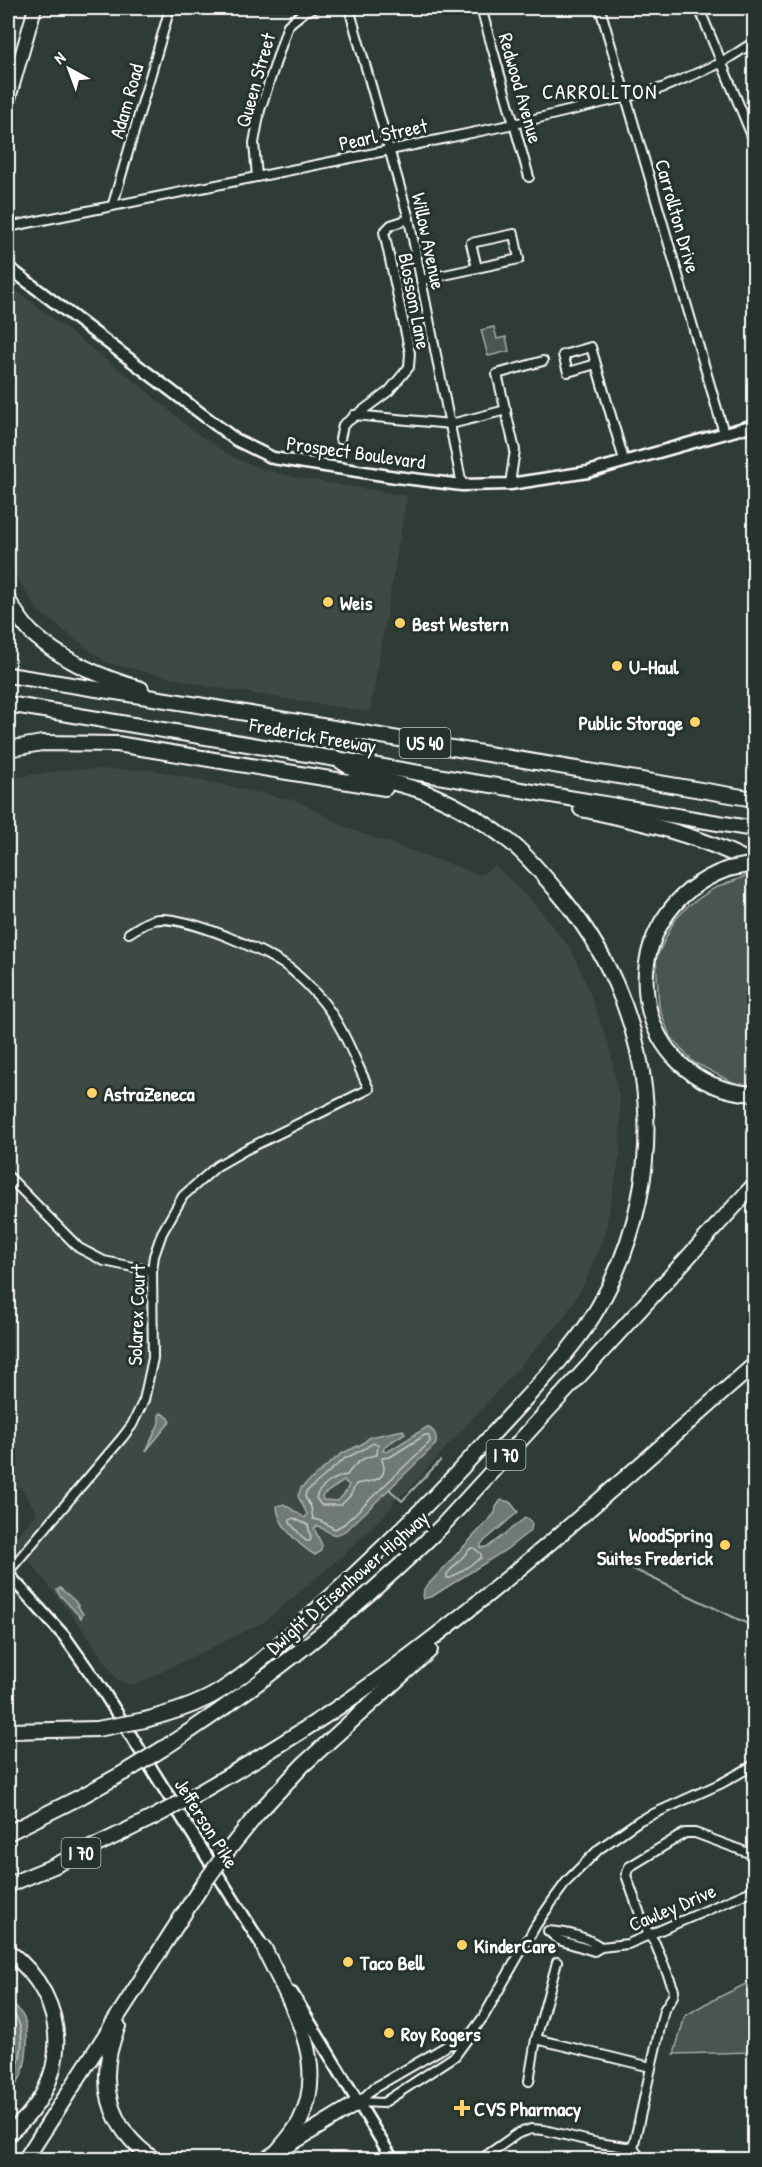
<svg xmlns="http://www.w3.org/2000/svg" width="762" height="2167" font-family="'Patrick Hand',sans-serif">
<rect width="100%" height="100%" fill="#2f3b35"/>
<filter id="ink" filterUnits="userSpaceOnUse"><feTurbulence type="fractalNoise" baseFrequency=".0167" numOctaves="2"/><feDisplacementMap in="SourceGraphic" scale="12" xChannelSelector="R" yChannelSelector="G"/><feConvolveMatrix kernelMatrix="1 2 1 2 8 2 1 2 1" color-interpolation-filters="sRGB"/></filter>
<g filter="url(#ink)">
<g fill="#3c4842">
<path d="M8,284L147,391L191,429L232,457L263,469L294,477L407,496L370,712L211,687L107,663L39,612L8,565Z"/>
<path d="M73,769L152,770L298,801L352,830L481,875L495,865L538,908L572,951L587,985L609,1045L620,1103V1155L605,1233L585,1283L563,1319L406,1492L394,1501L392,1507L346,1553L264,1622L135,1685L126,1684L116,1679L87,1635L13,1540L37,1513L22,1489L8,1483V778Z"/>
</g>
<g fill="#4a544f" stroke="#a4aaa7" stroke-width="1.5">
<path d="M494,327L497,339L506,337L509,351L488,356L481,330Z"/>
<path d="M746,876L754,882V1084L738,1085L693,1062L670,1036L659,1007L656,958L674,921L689,905L713,889Z"/>
<path d="M754,1980V2052L674,2054L685,2016L705,2004Z"/>
</g>
<g fill="#707975" stroke="#a9afac" stroke-width="1.5" fill-rule="evenodd">
<path d="M161,1413L169,1418L170,1422L146,1451L159,1423V1415Z"/>
<path d="M427,1427C435,1431 437,1435 436,1444L348,1529C333,1539 333,1534 318,1526L314,1528L322,1545L320,1552L315,1555C300,1546 277,1525 277,1506L284,1504L305,1518L307,1514L298,1496L301,1488L341,1454L362,1444L370,1437L403,1430L405,1433L385,1446L383,1451L387,1452ZM344,1481L349,1485L345,1493L338,1501L323,1500L322,1497L324,1494Z"/>
<path d="M501,1500L510,1502L518,1512L481,1544V1548L489,1546L525,1518L529,1519L532,1524L531,1530L507,1549L433,1596L423,1599L424,1589L495,1513L496,1507Z"/>
<path d="M60,1588L75,1601L83,1614L81,1618L59,1594L57,1590Z"/>
<path d="M8,2000C14,2005 20,2010 24,2018C30,2032 27,2067 19,2080C16,2086 12,2091 8,2096Z"/>
</g>
<g fill="none" stroke-linecap="round" stroke-linejoin="round">
<g stroke="#c6c9c8" stroke-width="1.5">
<path d="M425,1435L429,1436L430,1442L344,1524L335,1529L321,1521L313,1519L311,1507L305,1497L306,1492L344,1459L364,1449L373,1443L378,1444L377,1455C364,1456 354,1464 347,1475C337,1476 318,1487 316,1498L321,1505H341L350,1496L356,1484C364,1482 385,1482 384,1468C384,1465 382,1462 382,1458L390,1457Z"/>
<path d="M293,1518L308,1525L311,1538L310,1541H306L290,1523V1520Z"/>
<path d="M471,1548H474L481,1554V1558L451,1578H447V1574Z"/>
<path d="M8,2008C30,2025 22,2066 8,2086"/>
</g>
<g stroke="#a9afac" stroke-width="2">
<path d="M389,1489L402,1501L440,1461"/>
<path d="M611,1552L629,1567L754,1627"/>
</g>
<g stroke="#fff" stroke-width="12">
<g id="street">
<path d="M349,8L409,219L462,485"/>
<path d="M481,8L529,177"/>
<path d="M600,8L724,433"/>
<path d="M699,8L754,141"/>
<path d="M257,177L254,143L260,110L288,25L305,11L315,8"/>
<path d="M113,204L170,8"/>
<path d="M8,227L390,150L514,124L626,97L662,88L721,63L754,42"/>
<path d="M421,280L519,259L514,234L471,243L477,268"/>
<path d="M596,364L568,372L563,355L591,347L624,460"/>
<path d="M354,415L451,424L506,410"/>
<path d="M340,439L343,425L389,391L409,367L410,353L384,232L391,225L409,219"/>
<path d="M510,484L515,450L497,374L543,361"/>
<path d="M8,1176L79,1248L104,1261L152,1271"/>
<path d="M8,1572L122,1438L132,1425L144,1400L153,1358L152,1271L154,1256L162,1233L183,1196L217,1166L245,1150L369,1089C354,1058 342,1023 319,997C311,988 302,979 293,971C270,952 182,913 153,920C145,922 136,929 129,933"/>
<path d="M601,1947C586,1937 566,1932 548,1931L559,1940L594,1951L601,1947L628,1944L754,1890"/>
<path d="M536,2039L651,2067"/>
<path d="M529,2081L536,2039L557,1962"/>
<path d="M359,2102L383,2103L455,2056L484,2016L536,1925L556,1896L567,1881L599,1849L640,1820L722,1783L754,1765"/>
<path d="M359,2102L374,2088L450,2044L462,2043"/>
<path d="M633,2148L664,2010L673,1996L674,1990L655,1943L649,1935L641,1917L626,1875L629,1867L685,1833H695L754,1855"/>
<path d="M480,2160L517,2134L531,2129L544,2130L598,2143L633,2148L642,2160"/>
</g>
</g>
<g stroke="#fff" stroke-width="15">
<g id="secondary">
<path d="M8,267L236,440L273,458L396,477L462,485L510,484L588,472L754,425"/>
<path d="M8,1574L65,1637L103,1691L268,1955"/>
<path d="M292,1993L393,2160"/>
</g>
</g>
<g stroke="#fff" stroke-width="16">
<path id="primary" d="M8,102L35,8"/>
</g>
<g stroke="#fff" stroke-width="18">
<g id="highway">
<path d="M8,600C15,611 23,625 33,634C63,661 103,678 141,689"/>
<path d="M8,675L198,705L754,799"/>
<path d="M8,704L754,829"/>
<path d="M8,749L42,743L117,744L385,788"/>
<path d="M581,809C641,822 701,835 754,864"/>
<path d="M728,869C605,913 625,1086 754,1094"/>
<path d="M145,1720C170,1713 198,1705 220,1691C257,1667 289,1635 322,1605C358,1571 394,1538 428,1503C458,1473 486,1441 515,1410C545,1377 577,1345 599,1306C676,1170 658,1007 555,889C540,872 527,855 509,841C483,821 453,802 422,791C402,784 378,780 358,771C350,768 343,762 335,758"/>
<path d="M8,1731L97,1729"/>
<path d="M164,1748C266,1682 355,1611 442,1526L754,1185"/>
<path d="M195,1795C247,1765 299,1734 349,1700C493,1599 622,1480 754,1365"/>
<path d="M8,1833L82,1796L125,1772"/>
<path d="M226,1853L258,1813L303,1765L430,1650"/>
<path d="M8,1885L54,1866L152,1818"/>
<path d="M264,1948C289,2002 330,2061 300,2121C294,2133 284,2143 275,2154"/>
<path d="M8,1951C73,2000 72,2085 8,2134"/>
<path d="M118,2026C96,2079 106,2127 155,2160"/>
<path d="M25,2160L201,1887"/>
<path d="M264,2160L359,2102"/>
</g>
</g>
<use href="#street" stroke="#26332d" stroke-width="8"/>
<use href="#secondary" stroke="#26332d" stroke-width="10"/>
<use href="#primary" stroke="#26332d" stroke-width="12"/>
<use href="#highway" stroke="#26332d" stroke-width="14"/>
<g stroke="#fff" stroke-width="18" stroke-linecap="butt">
<g id="highway-bridge">
<path d="M728,869L754,864"/>
<path d="M97,1729L145,1720"/>
<path d="M125,1772L164,1748"/>
<path d="M152,1818L195,1795"/>
<path d="M201,1887L226,1853"/>
</g>
</g>
<use href="#highway-bridge" stroke="#26332d" stroke-width="14"/>
</g>
</g>
<g fill="#ffd166" stroke="#26332d" stroke-width="2">
<circle cx="328" cy="602" r="6"/>
<circle cx="400" cy="623" r="6"/>
<circle cx="617" cy="666" r="6"/>
<circle cx="695" cy="722" r="6"/>
<circle cx="92" cy="1093" r="6"/>
<circle cx="725" cy="1545" r="6"/>
<circle cx="462" cy="1945" r="6"/>
<circle cx="348" cy="1962" r="6"/>
<circle cx="389" cy="2033" r="6"/>
<path d="M459 2099h6v6h6v6h-6v6h-6v-6h-6v-6h6z"/>
</g>
<g text-anchor="middle" dominant-baseline="central" stroke-width="6" stroke-linejoin="round" paint-order="stroke">
<g fill="#26332d" stroke="#bec2c0" stroke-width="1.5">
<rect x="399.5" y="728" width="51" height="30" rx="4.5"/>
<rect x="486.5" y="1440" width="39" height="30" rx="4.5"/>
<rect x="61.5" y="1838" width="39" height="30" rx="4.5"/>
</g>
<g font-size="18" font-weight="bold" fill="#fff">
<text x="425" y="743">US 40</text>
<text x="506" y="1455">I 70</text>
<text x="81" y="1853">I 70</text>
</g>
<g font-size="20" fill="#fff" stroke="#26332d">
<text transform="translate(255 80) rotate(-74)">Queen Street</text>
<text transform="translate(521 88) rotate(74)">Redwood Avenue</text>
<text transform="translate(126 101) rotate(-74)">Adam Road</text>
<text transform="translate(383 134) rotate(-12)">Pearl Street</text>
<text transform="translate(678 216) rotate(74)">Carrollton Drive</text>
<text transform="translate(429 241) rotate(78)">Willow Avenue</text>
<text transform="translate(415 301) rotate(79)">Blossom Lane</text>
<text transform="translate(356 452) rotate(8)">Prospect Boulevard</text>
<text transform="translate(313 735) rotate(10)">Frederick Freeway</text>
<text transform="translate(136 1315) rotate(-88)">Solarex Court</text>
<text transform="translate(347 1582) rotate(-41)">Dwight D Eisenhower Highway</text>
<text transform="translate(207 1823) rotate(58)">Jefferson Pike</text>
<text transform="translate(672 1907) rotate(-23)">Cawley Drive</text>
</g>
<g font-size="20" font-weight="bold" fill="#fff" stroke="#26332d" text-anchor="start">
<text x="340" y="602">Weis</text>
<text x="412" y="623">Best Western</text>
<text x="629" y="666">U-Haul</text>
<text x="683" y="722" text-anchor="end">Public Storage</text>
<text x="104" y="1093">AstraZeneca</text>
<text x="713" y="1534" text-anchor="end">WoodSpring<tspan x="713" dy="23">Suites Frederick</tspan></text>
<text x="474" y="1945">KinderCare</text>
<text x="360" y="1962">Taco Bell</text>
<text x="401" y="2033">Roy Rogers</text>
<text x="474" y="2108">CVS Pharmacy</text>
</g>
<g font-size="21" letter-spacing="1.5" fill="#fff" stroke="#26332d">
<text x="600" y="91">CARROLLTON</text>
</g>
</g>
<rect width="762" height="2167" fill="none" stroke="#26332d" stroke-width="30"/>
<rect x="15" y="15" width="732" height="2137" fill="none" stroke="#fff" stroke-width="2" filter="url(#ink)"/>
<g transform="translate(69 69) rotate(319)" stroke="#26332d" stroke-width="4.5" paint-order="stroke">
<path d="M0-4.5L10 22L0 15L-10 22Z" fill="#ffffff"/>
<text y="-9" font-size="16" font-weight="bold" text-anchor="middle" fill="#ffffff">N</text>
</g>
</svg>
